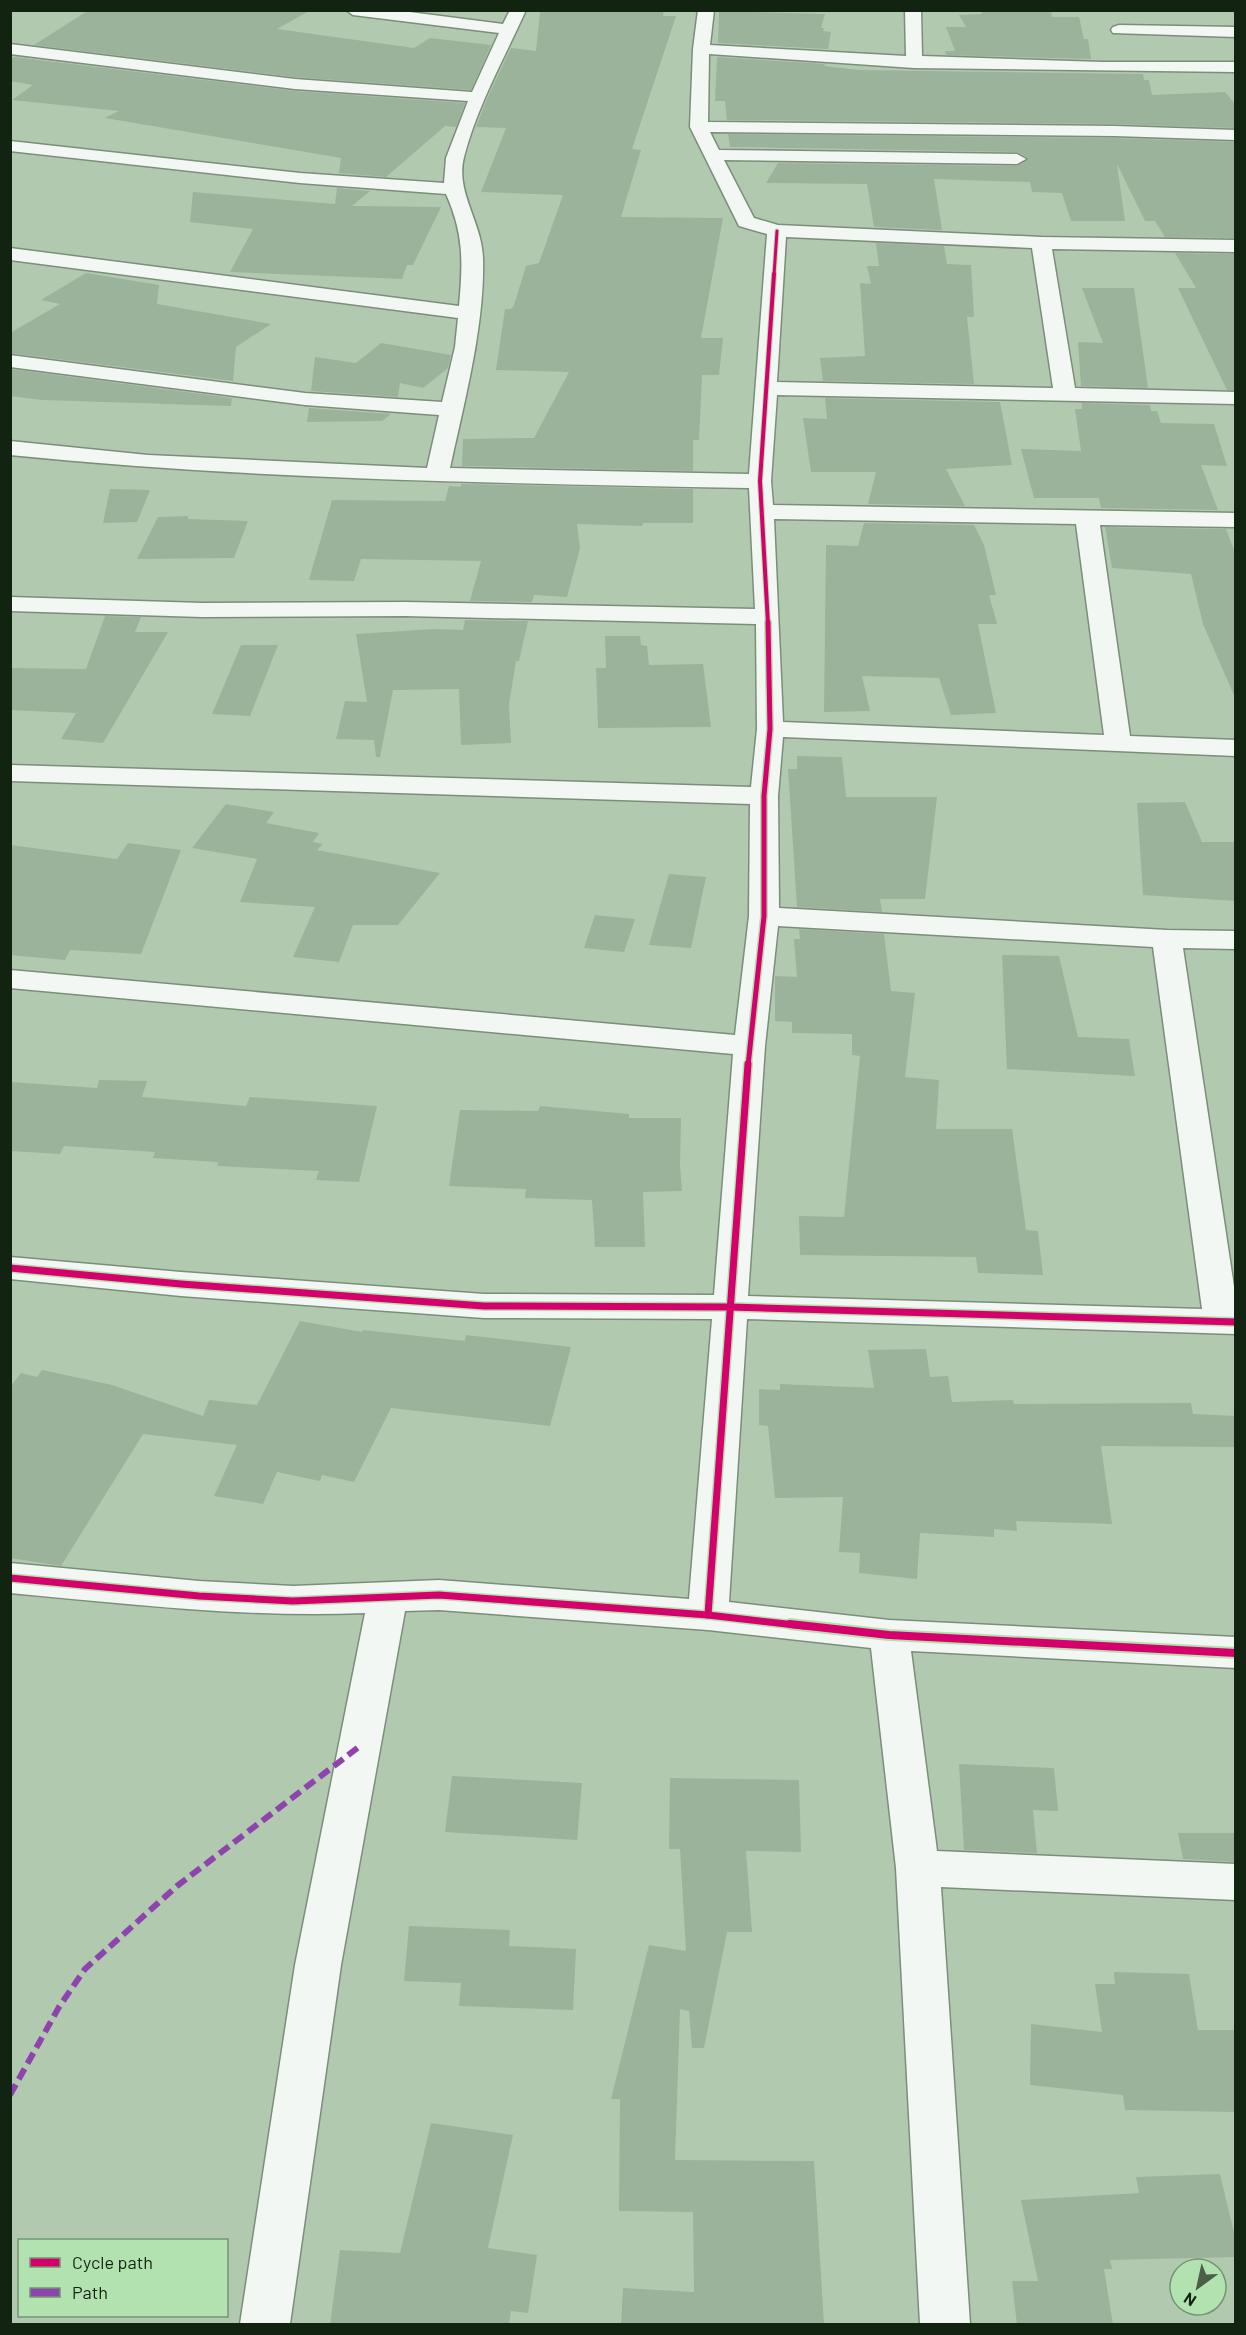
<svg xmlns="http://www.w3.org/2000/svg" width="1246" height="2335" font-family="Barlow,sans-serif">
<rect width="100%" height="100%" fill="#b1caaf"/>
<g fill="#9ab39a">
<path d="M89,10H311L277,29L414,48L430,38L491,45L471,90L295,77L34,45Z"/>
<path d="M664,10L663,16H676L632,149L641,150L621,217L723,218L701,338H723L719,375H702L699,440H693V471L462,466L463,439L534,438L569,372L496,370L505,309H511L514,305L526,266L539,263L563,195L481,192L506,128L476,127L486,101L511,48L536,51L540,12Z"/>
<path d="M981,10H1051L1052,17H1079L1084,39H1088L1091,59L946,55L945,51H955L946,27H966L959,15L982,14Z"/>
<path d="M719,11L825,14L821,28H824L823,31L831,32L828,49L718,43Z"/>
<path d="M14,57L295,91L465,103L456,127L445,126L386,177L339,173L341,158L105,118L119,111L12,100L33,85L10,81V59Z"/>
<path d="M717,57L825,64L824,66L859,70L1143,74L1144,80H1149L1152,95L1225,92L1236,105V128L1115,124L727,120L725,101H715Z"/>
<path d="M728,134L1115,138L1236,142V238L1165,237L1155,221H1145L1117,164L1125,221H1071L1062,193L1032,192L1030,182L934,179L942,230L874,227L867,184L766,183L778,163L1017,166L1028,158L1017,152L730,147Z"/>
<path d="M337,188L370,191L352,206L441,207L413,265H407L402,279L230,272L253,229L190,222L193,192L335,204Z"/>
<path d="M876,243L944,246L947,264L971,265L974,317H967L974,384L823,381L820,358L865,356L860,283L871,284L867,266H879Z"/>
<path d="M1175,253L1236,254V390H1227L1178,288H1196Z"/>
<path d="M86,273L159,285L157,304L271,324L236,347L233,381L10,353V333L60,304L41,300Z"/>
<path d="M1082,288H1134L1148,388L1081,386L1078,342L1103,343Z"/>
<path d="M381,343L451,355L448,368L423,388L400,383L398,397L311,391L315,357L356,363Z"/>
<path d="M10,369L232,398L231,406L42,400L10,396Z"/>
<path d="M825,398L1000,402L1012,465L946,469L965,506L868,504L876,472H811L803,418L827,419Z"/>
<path d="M1082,403L1150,405L1151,411H1157L1161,423L1214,424L1227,466L1201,465L1218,510L1101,508L1099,498H1034L1021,449L1081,451L1075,409H1082Z"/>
<path d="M309,408L391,414L382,421L307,422Z"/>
<path d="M461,484L693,489V523H643L642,526L577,524L580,548L567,597L534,595L532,602L470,601L481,561L361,559L354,581L309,580L332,500L445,501L449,486L461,487Z"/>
<path d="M110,489L150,490L137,522L103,523Z"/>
<path d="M188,516V519L248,521L234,558L137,559L158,517Z"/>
<path d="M864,523L974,525L984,545L996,595H989L997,624H978L996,713L951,715L939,678L862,676L870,711L824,712L826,545L858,546Z"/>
<path d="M1105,527L1226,529L1236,555V700L1203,624L1191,574L1112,568Z"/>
<path d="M105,616L141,617L135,632H168L103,743L61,739L76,713L10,710V668L86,669Z"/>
<path d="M465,620L528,621L519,661H516L509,704L511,743L461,745L459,689L393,690L380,757H376L374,740L336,739L345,701L367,702L356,634L434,629L463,630Z"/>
<path d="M605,636H640L641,645L647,646L649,665L703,664L711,727L598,728L596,668H606Z"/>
<path d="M241,645H278L250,716L212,714Z"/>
<path d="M797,756L842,757L846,797H937L925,899H880L882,912L797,907L788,769H797Z"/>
<path d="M1185,802L1202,842H1236V901L1143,895L1137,803Z"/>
<path d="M226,804L274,812L266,823L319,833L313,842L323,844L317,850L440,873L398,925H353L339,962L293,957L315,907L240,902L257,859L192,848Z"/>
<path d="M128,843L181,850L141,954L70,950L65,960L10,955V845L117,859Z"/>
<path d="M669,874L706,877L691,948L649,945Z"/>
<path d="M595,915L635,919L624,952L584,948Z"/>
<path d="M799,929L884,934L891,991L915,993L905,1077L939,1080L936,1129H1012L1026,1230L1038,1231L1043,1275L978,1273L976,1257L800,1255L799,1216L844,1217L860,1056L852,1055V1034L792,1033V1022L775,1021V976L797,977L794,939H800Z"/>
<path d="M1002,955L1059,956L1078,1037L1129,1039L1135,1076L1007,1069Z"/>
<path d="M99,1080L147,1081L142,1097L246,1106L250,1097L377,1106L359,1182L316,1180L319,1171L217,1166L218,1162L153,1158L155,1152L64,1146L60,1154L10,1151V1082L97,1088Z"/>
<path d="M540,1106L629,1114V1118H681L680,1165L682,1191L643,1192L645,1247H595L592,1200L525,1198L526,1189L449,1186L460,1110L538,1111Z"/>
<path d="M300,1321L362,1332L363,1330L465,1341L466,1335L571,1347L550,1426L391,1408L354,1482L322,1475L320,1481L277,1472L263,1504L214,1496L237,1445L143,1434L61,1566L10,1558V1387L21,1373L37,1377L42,1370L112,1385L203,1416L209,1400L257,1405Z"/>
<path d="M926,1349L930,1377L948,1376L952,1402L1013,1400L1014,1404L1191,1403L1193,1414L1236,1416V1447L1101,1446L1112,1524L1016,1521L1017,1531L994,1529V1537L920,1533L917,1579L859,1573L860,1553L839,1552L843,1497L775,1498L768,1426L759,1425V1389L780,1390V1384L874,1388L868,1350Z"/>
<path d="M959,1764L1054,1768L1058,1811L1033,1810L1037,1853L964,1850Z"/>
<path d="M452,1776L582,1783L577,1840L445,1832Z"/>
<path d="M670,1778L799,1780L801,1852L746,1851L752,1932H727L704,2048H692L689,2011L680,2009L675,2160L814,2161L824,2325H621L623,2288L694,2292L693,2212L619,2211L620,2099H611L649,1945L686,1951L680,1849H669Z"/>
<path d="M1178,1833H1236V1862L1183,1859Z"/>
<path d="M409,1926L510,1930L509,1946L576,1949L573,2010L459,2006L461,1983L404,1981Z"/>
<path d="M1114,1972L1189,1974L1198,2030H1236V2112L1125,2110L1123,2095L1030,2085L1031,2024L1102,2032L1095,1984H1115Z"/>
<path d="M431,2123L513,2135L488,2248L537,2255L528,2313L511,2311L509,2325H330L340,2250L400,2253Z"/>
<path d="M1220,2174L1236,2241V2257L1110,2260L1112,2269H1104L1113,2325H1017L1012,2281H1038L1021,2200L1139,2193L1136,2177Z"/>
</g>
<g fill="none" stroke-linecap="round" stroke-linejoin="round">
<g stroke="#7b8e7a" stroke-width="3">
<g id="minor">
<path d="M346,10H394L503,24L510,10H526C505,57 477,106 464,157C455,192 482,222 483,258C485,325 464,403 450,468L749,474L767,234L739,226L690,127L693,49L698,10H714L710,45L906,56L905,10H921L922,56L1102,62H1236V72L914,68L709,54L708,122L1115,126L1236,130V140L1115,136L710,132L719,150L1017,154L1026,159L1017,164L724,160L754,218L778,225L1041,237L1236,240V252L1052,249L1075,388L1236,392V404L777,395L771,481L773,505L1236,513V527L1100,525L1130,736L1236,740V756L783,737L778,796L779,908L1167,930L1236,931V949L1183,948L1236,1300V1334L747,1319L729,1602L889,1620L1236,1637V1668L911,1651L937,1851L1236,1864V1900L941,1887L970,2324H920L896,1868L871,1648L708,1630L439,1610L405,1611L341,1965L290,2324H240L295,1965L365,1613C246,1618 129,1604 10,1593V1563L199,1581L293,1586L439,1580L689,1599L712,1319L484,1318L181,1296L10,1279V1257L181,1272L484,1294L714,1295L733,1054L10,988V970L735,1035L749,916L750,804L10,781V765L751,787L757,729L756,624L405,616L202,617L10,611V597L202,603L405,602L755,609L749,488C502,483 256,480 10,455V441L148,455L427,468L439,415L305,405L10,367V355L305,393L442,402L455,347L458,318L10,260V248L459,306C463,263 464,234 446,194L300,183L10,151V141L300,173L444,183L446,158L468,101L295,89L10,54V44L295,79L472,92L499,33L353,15ZM786,237L1032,248L1053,388L777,382ZM774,519L1076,524L1104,735L783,722ZM778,926L1153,947L1202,1309L748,1296L765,1046Z"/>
<path d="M1119,25L1236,27V37L1113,33L1111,30L1113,27Z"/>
</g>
</g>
<use href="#minor" fill="#f3f7f3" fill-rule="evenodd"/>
<path stroke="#8e44ad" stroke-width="6" stroke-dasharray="12 6" stroke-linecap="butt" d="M10,2095L59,2007L85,1969L177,1886L360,1746"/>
<g stroke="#b3e2b1" stroke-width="5">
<path id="cycleway-far4" d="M774,275L777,231"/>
</g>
<g stroke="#b3e2b1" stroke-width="6">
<path id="cycleway-far3" d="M768,624L760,481L774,274"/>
</g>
<g stroke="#b3e2b1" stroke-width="8">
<path id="cycleway-far2" d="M748,1066L764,916V796L770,729L768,622"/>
</g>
<g stroke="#b3e2b1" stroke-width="10">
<g id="cycleway-far1">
<path d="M10,1268L181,1284L484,1306L730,1307L1236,1322"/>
<path d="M10,1578L199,1596L293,1601L439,1595L708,1615L804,1626"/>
<path d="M708,1615L748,1064"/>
</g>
</g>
<g stroke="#b3e2b1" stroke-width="12">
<path id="cycleway" d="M790,1624L889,1635L1236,1653"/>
</g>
<use href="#cycleway-far4" stroke="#d6006c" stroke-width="3"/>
<use href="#cycleway-far3" stroke="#d6006c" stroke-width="4"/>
<use href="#cycleway-far2" stroke="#d6006c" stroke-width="5"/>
<use href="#cycleway-far1" stroke="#d6006c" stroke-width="7"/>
<use href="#cycleway" stroke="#d6006c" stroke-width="8"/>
</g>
<rect width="1246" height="2335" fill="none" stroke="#122411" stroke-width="24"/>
<rect x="18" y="2239" width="210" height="78" fill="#b3e2b1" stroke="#739671" stroke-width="1.5"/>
<rect x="30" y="2258" width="30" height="9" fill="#d6006c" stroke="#739671" stroke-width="1.5"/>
<text x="72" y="2269" font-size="18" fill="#122411">Cycle path</text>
<rect x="30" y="2288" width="30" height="9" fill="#8e44ad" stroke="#739671" stroke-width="1.5"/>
<text x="72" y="2299" font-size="18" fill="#122411">Path</text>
<g transform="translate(1198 2287) rotate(213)"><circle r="28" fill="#b3e2b1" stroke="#739671" stroke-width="1.5"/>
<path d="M0-4.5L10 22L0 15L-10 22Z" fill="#4a5e48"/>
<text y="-9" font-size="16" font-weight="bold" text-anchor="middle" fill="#122411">N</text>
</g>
</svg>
